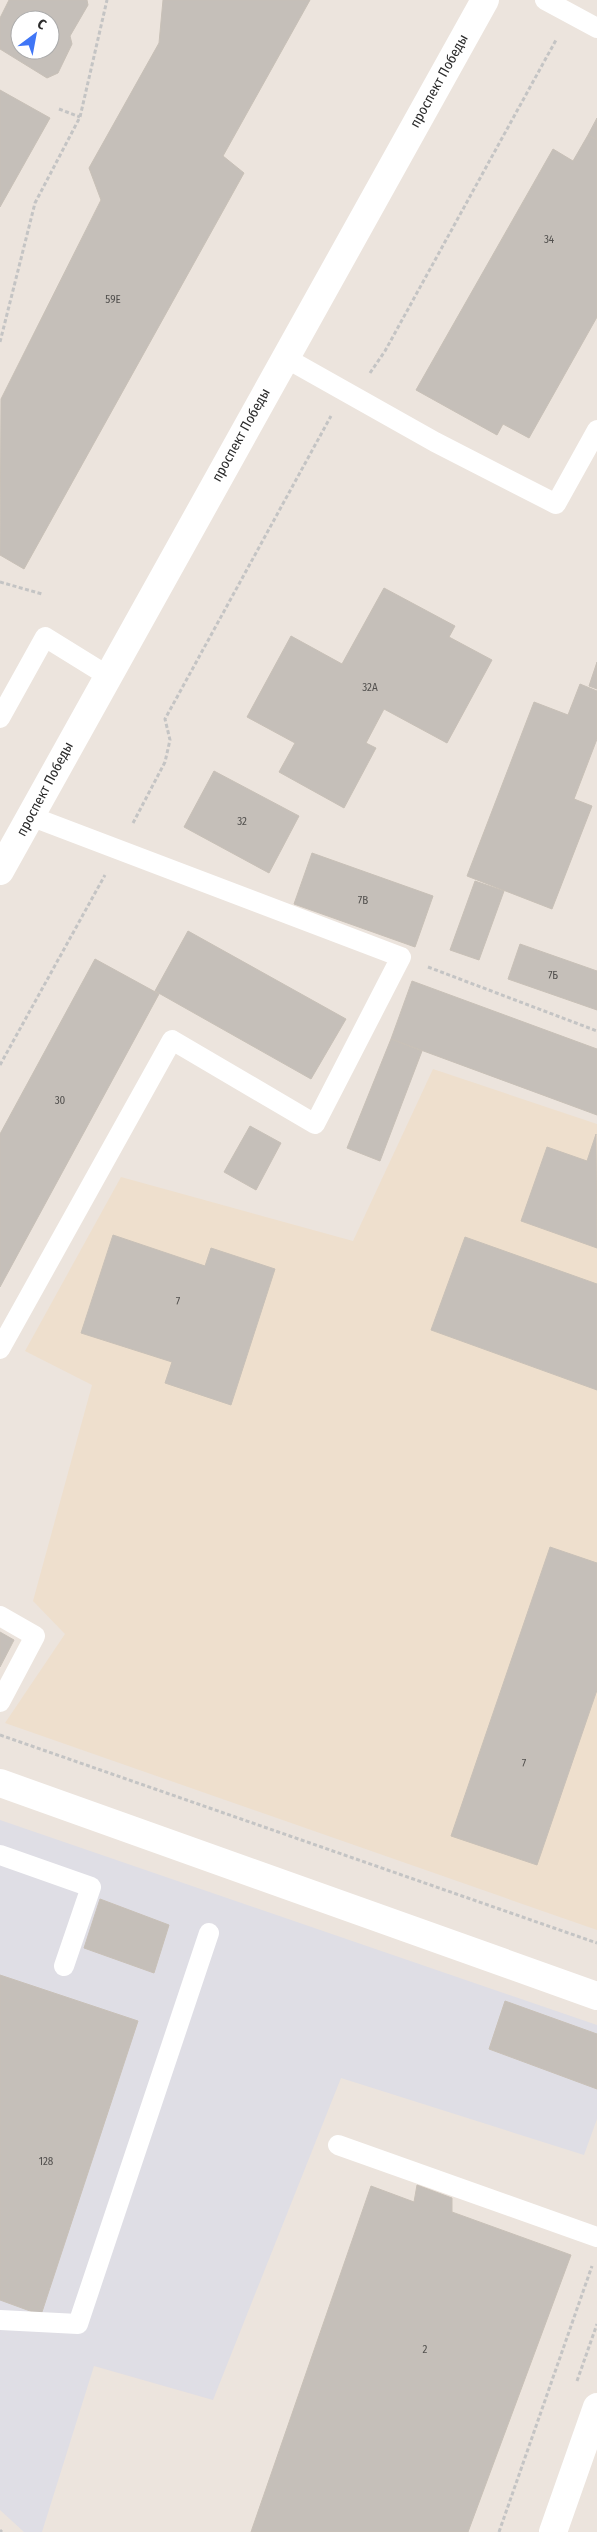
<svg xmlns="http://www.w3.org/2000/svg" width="597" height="2532" font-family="'Fira Sans Condensed',sans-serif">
<rect width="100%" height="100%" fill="#ece4dd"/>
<path fill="#dfdee5" d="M0,1820L597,2025V2119L584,2155L341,2078L213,2400L94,2366L42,2532H24L0,2510Z"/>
<path fill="#eedfcd" d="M433,1069L597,1124V1930L5,1723L65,1634L33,1601L92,1385L25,1351L121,1177L353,1241Z"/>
<g fill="#c5bfb9" stroke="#c8c0b7" fill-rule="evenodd">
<path d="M9,0H87L88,5L70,36L72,44L58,73L47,78L0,49V18ZM20,20H50V50H20Z"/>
<path d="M163,0H310L223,156L244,173L24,569L0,555L1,399L101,200L89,168L159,43Z"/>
<path d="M0,90L50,118L0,207Z"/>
<path d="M597,118V140L588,135Z"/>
<path d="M588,135L597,140V317L529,438L503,424L497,435L416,390L553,149L573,161Z"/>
<path d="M384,588L455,626L449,637L492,660L447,743L384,709L366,743L376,748L344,808L279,772L295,743L247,717L291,636L342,664Z"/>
<path d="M597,662V689L589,686Z"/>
<path d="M580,684L597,691V739L574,799L592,806L552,909L467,876L534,702L568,715Z"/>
<path d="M214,771L299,816L269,873L184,827Z"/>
<path d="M312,853L433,896L415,947L294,904Z"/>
<path d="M475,881L504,891L479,960L450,950Z"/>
<path d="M188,931L346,1019L311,1079L155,991Z"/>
<path d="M520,944L597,971V1010L508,979Z"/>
<path d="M95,959L159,994L0,1287V1134Z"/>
<path d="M412,981L597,1049V1115L391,1039Z"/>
<path d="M391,1039L422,1051L380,1161L347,1148Z"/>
<path d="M250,1126L281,1143L256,1190L224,1172Z"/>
<path d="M596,1134L597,1248L521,1221L547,1147L587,1161Z"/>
<path d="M113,1235L205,1266L211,1248L275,1269L231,1405L165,1383L172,1362L81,1333Z"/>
<path d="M465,1237L597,1284V1390L431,1330Z"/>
<path d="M550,1547L597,1563V1690L537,1865L451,1836Z"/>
<path d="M0,1632L14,1640L0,1667Z"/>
<path d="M100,1899L169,1925L154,1973L84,1948Z"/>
<path d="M0,1975L138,2021L41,2315L0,2300Z"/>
<path d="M505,2001L597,2034V2089L489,2049Z"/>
<path d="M417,2185L452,2198V2212L571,2255L468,2532H251L371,2186L414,2202Z"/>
</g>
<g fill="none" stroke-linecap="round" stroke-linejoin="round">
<g stroke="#c4c4c4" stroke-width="3" stroke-dasharray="4 2.5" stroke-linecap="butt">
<path d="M59,109L80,117"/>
<path d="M0,342L35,203L80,117L107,0"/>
<path d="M370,373L385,351L556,40"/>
<path d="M0,582L42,594"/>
<path d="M133,823L165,762L170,740L165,719L331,416"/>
<path d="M428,967L597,1031"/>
<path d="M0,1065L105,875"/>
<path d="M0,1735L597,1943"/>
<path d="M577,2381L597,2324"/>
<path d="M0,2530L2,2532"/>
<path d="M499,2532L592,2266"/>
</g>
<g stroke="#fff" stroke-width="20">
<path d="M545,0L597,28"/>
<path d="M284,357L435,442L556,504L597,430"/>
<path d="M0,718L45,637L108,676"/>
<path d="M0,1349L172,1040L315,1124L401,957L30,816"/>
<path d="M0,1616L35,1636L0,1702"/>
<path d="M0,1855L91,1887L64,1966"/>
<path d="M338,2145L597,2237"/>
<path d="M0,2320L78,2324L209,1933"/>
</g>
<path stroke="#fff" stroke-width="28" d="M0,1783L597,1996"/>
<g stroke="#fff" stroke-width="28">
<path d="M0,871L485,0"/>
<path d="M553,2532L597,2407"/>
</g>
</g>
<g text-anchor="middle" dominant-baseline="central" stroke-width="5" stroke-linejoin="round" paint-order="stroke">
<g font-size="11" fill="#52504e">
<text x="549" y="239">34</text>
<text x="113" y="299">59Е</text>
<text x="370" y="687">32А</text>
<text x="242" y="821">32</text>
<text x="363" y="900">7В</text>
<text x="553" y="975">7Б</text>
<text x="60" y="1100">30</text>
<text x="178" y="1301">7</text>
<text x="524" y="1763">7</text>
<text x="46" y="2161">128</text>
<text x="425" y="2349">2</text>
</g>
<g font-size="14" fill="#2b2b2b" stroke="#fff">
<text transform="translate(439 81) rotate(-61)">проспект Победы</text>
<text transform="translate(241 435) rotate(-61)">проспект Победы</text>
<text transform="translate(45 789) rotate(-62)">проспект Победы</text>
</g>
</g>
<g transform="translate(35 35) rotate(32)"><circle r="24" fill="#ffffff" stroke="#aaaaaa"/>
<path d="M0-4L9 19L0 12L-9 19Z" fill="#4076f6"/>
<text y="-8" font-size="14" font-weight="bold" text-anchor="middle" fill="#2b2b2b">С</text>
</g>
</svg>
